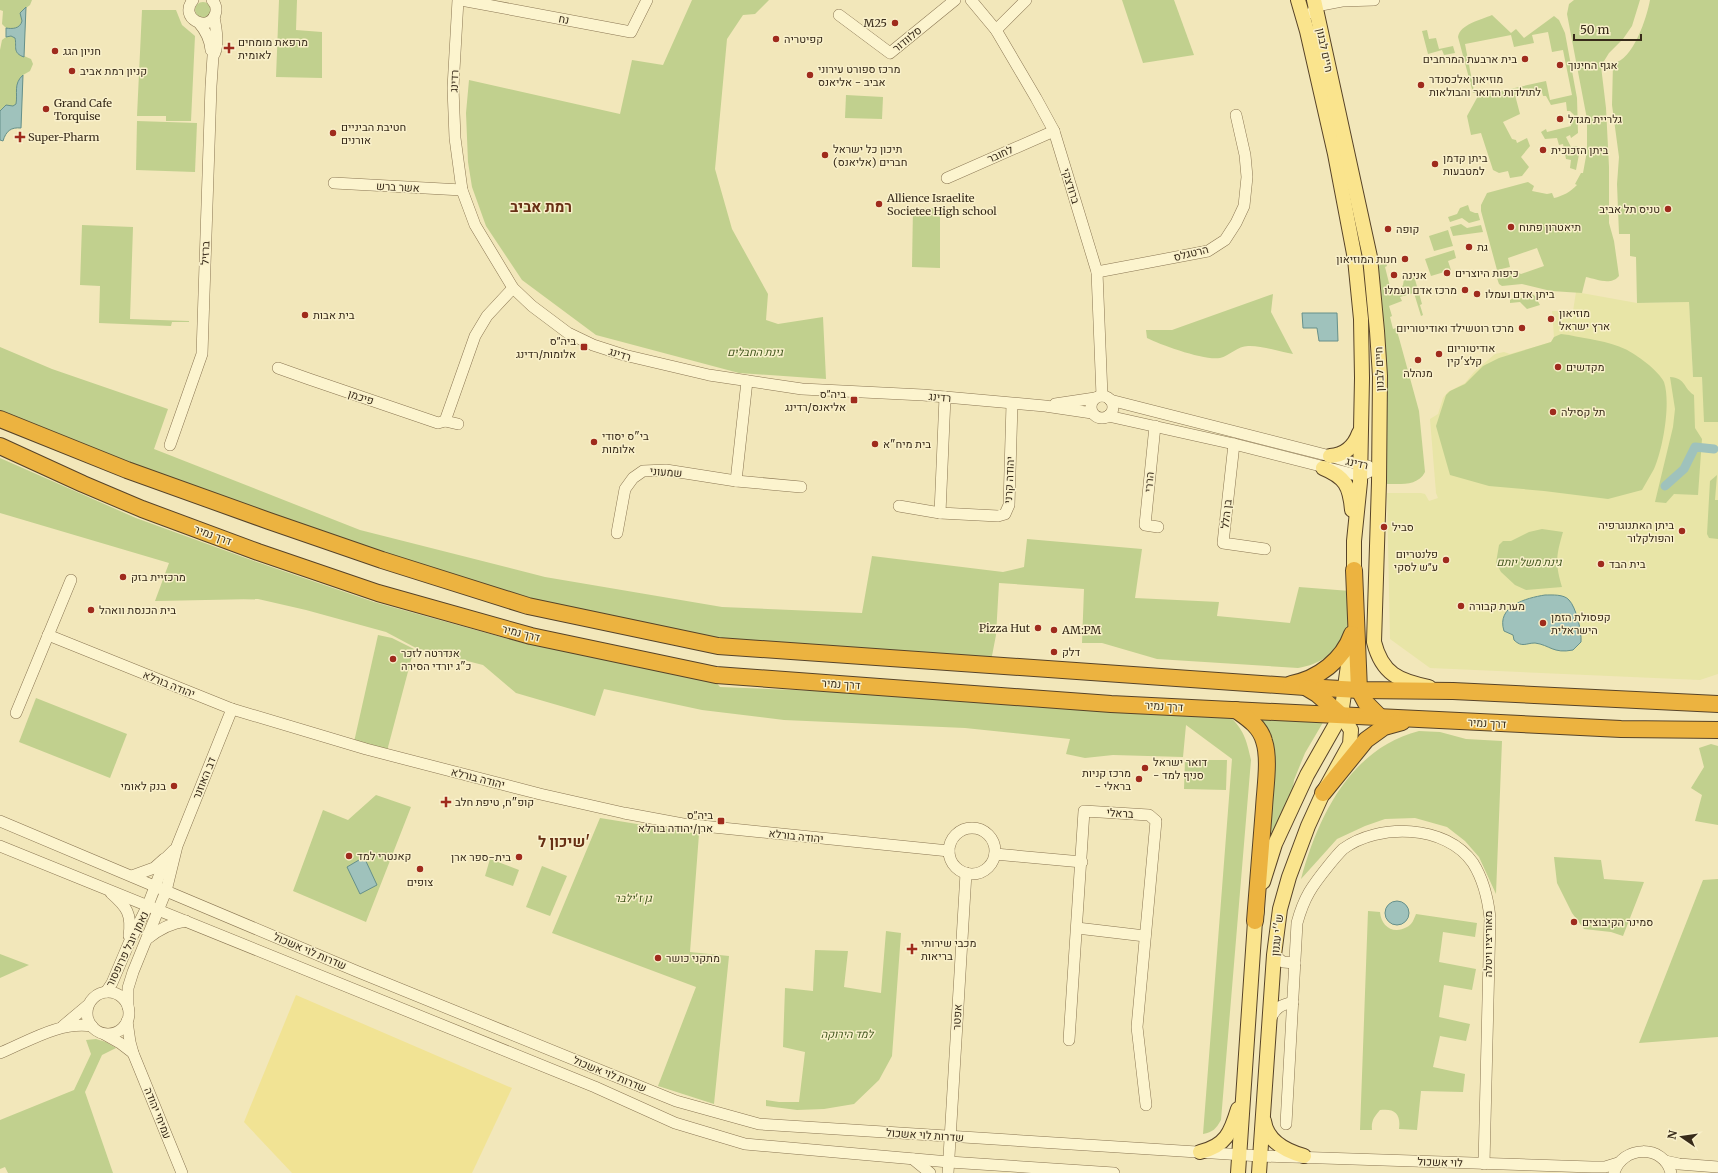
<svg xmlns="http://www.w3.org/2000/svg" width="1718" height="1173" font-family="Merriweather,Heebo,serif">
<rect width="100%" height="100%" fill="#f2e7ba"/>
<path fill="#e8e5a7" d="M1576,292L1637,303L1689,302L1693,377H1702L1705,422H1718V674L1700,680L1430,668L1390,639L1387,493H1421L1425,494L1429,501L1438,498L1436,493L1430,419L1438,414L1443,398L1448,392L1465,383L1474,372L1495,354L1504,352L1510,354L1551,342L1554,337L1552,311H1573Z"/>
<g fill="#c1d08e">
<path d="M0,0H32L30,5L26,8L24,56L31,59L33,64L30,71L23,75L21,128C11,127 6,131 3,141L0,140V50L2,40L6,37V28L2,24L3,11L0,10Z"/>
<path d="M279,0H297L296,30L322,32V78L276,77Z"/>
<path d="M692,0H769L755,14L743,15L727,39L715,169L732,229L768,294L766,320L778,324L823,317L826,379L739,373L596,335L522,280L486,226L472,187L468,162L466,113L469,80L620,114L632,60L663,65Z"/>
<path d="M1122,0H1174L1194,55L1143,63Z"/>
<path d="M1574,0H1640L1632,26L1623,39L1609,53L1601,66L1606,108L1609,167V223L1614,241L1619,276C1611,286 1596,279 1586,277L1582,293L1551,291L1522,284L1502,286L1499,284L1496,275L1515,271L1521,274L1544,266L1537,248L1508,258L1510,267L1497,270L1481,211V205L1487,193L1528,182L1534,186L1532,191L1547,194L1552,193L1554,198C1563,196 1570,192 1577,185L1575,184L1581,173H1583L1587,151V119L1567,14L1569,4Z"/>
<path d="M1650,0H1718V422H1704L1702,377H1693L1689,302L1637,303L1636,257L1630,256V234H1619L1617,184L1619,157L1612,105L1613,63C1633,61 1647,17 1650,0Z"/>
<circle cx="203" cy="10" r="8"/>
<path d="M142,10H176L182,25L195,36L191,121H166V116H137Z"/>
<path d="M1492,15L1511,33L1516,29L1524,38L1554,16L1559,20L1565,33L1577,98L1578,133L1571,138L1570,135L1566,137L1571,147L1577,146L1580,149L1576,170L1570,168L1571,160L1566,159L1563,144L1559,145L1557,138L1545,139L1541,132L1546,129L1547,132L1571,126L1570,122L1573,119L1574,115L1570,111H1567L1566,102L1551,105L1546,96H1543L1541,88L1515,95L1520,114L1503,122L1512,139L1516,140L1517,143L1527,138L1530,146L1521,157L1529,167L1522,176L1510,178L1508,171L1499,173L1493,170L1481,133L1471,135L1467,116L1478,96L1546,81L1550,100L1572,95L1563,50L1552,52L1548,32L1532,35L1534,43L1514,47L1511,35L1465,44L1474,91H1483L1473,93L1458,37C1460,24 1481,20 1492,15Z"/>
<path d="M1427,30L1429,39L1436,38L1439,49L1453,46L1455,53L1444,55L1442,50L1428,54L1422,31Z"/>
<path d="M846,95L883,97L882,119L845,118Z"/>
<path d="M137,121L197,123L195,172L136,170Z"/>
<path d="M1468,205L1470,211L1475,213H1478L1480,220L1469,223L1462,218L1450,222L1448,217L1457,214L1460,208Z"/>
<path d="M913,208H940V268L912,267Z"/>
<path d="M1461,224L1467,228L1481,225L1483,232L1453,236L1450,227Z"/>
<path d="M82,225L133,227L130,319L189,321V322H172L171,326L99,323L100,286L80,285Z"/>
<path d="M1448,230L1453,246L1434,251L1429,236Z"/>
<path d="M1454,250L1456,258L1448,261L1451,270L1431,276L1425,259Z"/>
<path d="M1386,262L1387,266L1385,267L1390,287C1395,291 1400,290 1403,285L1404,279L1414,276L1422,304L1420,305L1423,315L1421,316L1414,293L1400,297L1402,301L1389,306L1392,316L1390,317L1393,329L1396,328L1399,338L1419,411L1425,472C1418,486 1401,484 1387,484L1384,345L1376,267Z"/>
<path d="M1528,291L1535,296L1540,305L1527,309L1520,302L1510,303V300L1515,297L1523,298Z"/>
<path d="M1273,294L1271,312L1293,354C1281,352 1259,345 1248,346C1238,346 1229,356 1220,358C1205,361 1161,345 1147,338L1146,330H1172Z"/>
<path d="M1561,334L1569,335C1587,339 1608,341 1625,349C1636,354 1659,371 1664,382C1671,403 1663,449 1654,469C1650,476 1646,483 1642,490L1608,499L1544,491L1489,486L1450,475L1436,426L1446,395L1450,391L1465,384L1483,366L1499,358L1551,342L1554,337Z"/>
<path d="M0,347L52,369L168,409L154,449L360,530L545,577L722,607L862,613L872,556L1003,572L1024,567L1027,539L1142,549L1135,598L1219,602L1217,616L1290,623L1299,587L1350,591C1349,603 1350,617 1347,629C1341,651 1319,665 1298,668L1157,659L1102,643H1082L1084,589L999,583L996,635L991,661L717,641L531,601L356,546L131,463L0,412Z"/>
<path d="M1670,377C1686,378 1683,388 1694,395L1695,428L1702,439L1698,495L1674,494L1666,503L1655,502L1673,427L1675,409Z"/>
<path d="M0,458L136,518L254,561L374,602L523,643L714,680L720,687L898,694L1229,715C1244,731 1246,738 1251,760L1221,1120C1216,1129 1213,1132 1203,1134L1232,759L1186,725L1183,757L1113,755L1085,758L1066,754L1070,739L965,728L784,720L702,710L604,689L595,716L516,693L483,665L416,648L386,632L306,610L258,599L155,601L169,563L0,513Z"/>
<path d="M1717,475L1715,500H1718V539L1709,538L1707,534L1710,481Z"/>
<path d="M1542,529L1563,532C1556,556 1555,563 1562,587L1526,590L1515,585L1501,572L1496,563L1499,545L1503,541H1511L1529,532Z"/>
<path d="M378,635L392,638L414,649L387,751L354,742Z"/>
<path d="M36,698L127,734L110,778L19,742Z"/>
<path d="M1249,713L1325,719L1305,753L1294,780L1292,796L1261,870L1269,793Z"/>
<path d="M1419,731L1440,732L1466,739L1502,741L1496,894L1479,857L1465,841L1447,827L1415,818L1385,819L1365,826L1337,839L1301,879C1318,816 1351,748 1419,731Z"/>
<path d="M1711,744L1718,746V825L1695,821L1702,795L1691,788L1704,767L1699,748Z"/>
<path d="M1185,760H1227L1226,790L1184,789Z"/>
<path d="M376,795L411,807L366,922L293,891L323,810L348,820Z"/>
<path d="M600,818L699,834L690,952L729,956L714,1104L658,1086L696,987L552,933Z"/>
<path d="M1554,857L1601,860L1604,879L1644,882L1623,936L1611,932L1584,929L1572,913L1557,883Z"/>
<path d="M490,859L519,870L513,886L485,876Z"/>
<path d="M542,866L567,876L550,916L526,907Z"/>
<path d="M1718,879V1037L1639,1043L1703,880Z"/>
<path d="M1368,911L1380,912C1381,926 1393,935 1407,927C1412,925 1414,919 1416,914L1477,923L1475,937L1443,932L1439,962L1476,969L1472,990L1444,985L1439,1017L1470,1024L1466,1041L1440,1036L1433,1067L1465,1074L1463,1092L1421,1091L1417,1130L1399,1129C1401,1114 1395,1108 1380,1110C1374,1117 1371,1121 1372,1130H1360Z"/>
<path d="M886,931L901,933L892,1056L879,1080L854,1104L824,1109L797,1110L766,1106V1100L779,1102H799L805,1052L783,1047L785,988L813,991L815,950L848,951L844,987L881,993Z"/>
<path d="M0,954L29,965L0,978Z"/>
<path d="M96,1039L106,1042L116,1048L102,1055L85,1092L113,1173H8L5,1167L0,1169V1120L74,1090L91,1054L86,1040Z"/>
</g>
<path fill="#f1e394" d="M296,995L512,1088L472,1173H292L244,1122Z"/>
<g fill="#9fc2bc" stroke="#66908a">
<path d="M26,7L24,57C12,53 17,46 15,38L11,36L6,37V28C12,29 20,29 22,21L20,13Z"/>
<path d="M23,75L21,128C11,127 6,131 3,141L0,140V111L6,105L13,106L16,104C18,93 13,84 23,75Z"/>
<path d="M1302,313H1337L1338,341H1319L1317,328H1303Z"/>
<path d="M1545,595C1552,595 1564,594 1569,600C1576,607 1582,632 1581,642L1573,650C1553,654 1550,645 1535,643C1526,643 1522,648 1514,640L1513,635L1504,631C1496,606 1526,598 1545,595Z"/>
<path d="M364,857L377,885L360,894L347,867Z"/>
<circle cx="1397" cy="913" r="12"/>
</g>
<g fill="none" stroke-linecap="round" stroke-linejoin="round">
<path stroke="#9fc2bc" stroke-width="9" d="M1665,486L1684,469L1695,447L1714,449"/>
<g stroke="#8a7653" stroke-width="12">
<g id="minor">
<path d="M193,0C178,18 208,33 215,15C217,10 216,4 212,0"/>
<path d="M458,0L453,88L455,138L462,190L475,225L513,288L532,306L568,333L593,345L624,355L709,375L802,389L923,395L1045,406L1092,413"/>
<path d="M461,0L631,32L647,0"/>
<path d="M971,0L996,30L1036,98L1054,131L1097,272L1102,396"/>
<path d="M1312,13L1316,6L1342,1L1374,0"/>
<path d="M839,15L890,53L955,0"/>
<path d="M199,23C206,31 210,39 211,50"/>
<path d="M996,30L1026,0"/>
<path d="M947,178L1054,131"/>
<path d="M334,183L462,190"/>
<path d="M1097,272L1208,251L1225,240L1236,223L1244,206L1247,177L1245,155L1236,115"/>
<path d="M278,368L309,379L438,423L445,421L458,424"/>
<circle cx="1102" cy="407" r="11"/>
<path d="M945,397L940,513L998,516L1005,514L1009,505L1012,404"/>
<path d="M1110,400L1330,456L1360,465L1368,466"/>
<path d="M1055,404L1095,398"/>
<path d="M1108,416L1234,444L1360,476L1379,467"/>
<path d="M445,421L475,336L487,316L513,288"/>
<path d="M1155,426L1145,525L1158,527"/>
<path d="M1234,444L1223,543L1265,549"/>
<path d="M170,445L202,354L211,86L213,56C220,47 216,28 214,17"/>
<path d="M736,481L747,381"/>
<path d="M899,506L940,513"/>
<path d="M617,533L625,489L633,478L643,471L666,470L736,481L801,487"/>
<path d="M48,635L232,709L366,749L540,794L624,813L683,824L949,851"/>
<path d="M16,713L71,580"/>
<path d="M0,821L356,971L676,1101L759,1124L1260,1156L1592,1167H1605L1618,1163"/>
<circle cx="972" cy="851" r="23"/>
<path d="M0,846L595,1087L675,1123L745,1144L949,1162L1114,1173"/>
<path d="M995,854L1082,862"/>
<path d="M132,876L154,868L164,859"/>
<path d="M111,893C127,907 132,914 129,936"/>
<path d="M1077,928L1145,936"/>
<path d="M147,939C159,929 170,923 186,921"/>
<path d="M1274,955L1283,962L1295,963"/>
<circle cx="108" cy="1013" r="21"/>
<path d="M106,992L112,983L129,943L148,905L166,858L174,850"/>
<path d="M128,1007V988L133,972L166,891L177,846L232,709"/>
<path d="M1270,1020C1275,1008 1280,1005 1293,1002"/>
<path d="M127,1021L130,1042L133,1053L182,1173"/>
<path d="M63,1026L88,1005"/>
<path d="M104,1034L120,1043L133,1053"/>
<path d="M1069,1040L1084,811L1149,815L1156,821L1137,1027L1146,1105"/>
<path d="M0,1053C29,1041 60,1021 92,1026"/>
<path d="M1286,1124L1297,923C1304,897 1312,886 1329,865C1333,860 1338,854 1343,849C1378,823 1446,824 1473,863C1483,879 1488,899 1490,918L1484,1164"/>
<path d="M913,1159L930,1173"/>
<path d="M1665,1161L1679,1164L1718,1167"/>
<path d="M948,1173L966,873"/>
<path d="M1614,1173C1622,1145 1664,1144 1671,1173"/>
</g>
</g>
<g stroke="#574328" stroke-width="16">
<g id="major">
<path d="M1298,0L1307,31L1335,154L1355,259L1361,319L1362,378L1360,482L1354,541V580"/>
<path d="M1314,0L1370,257L1377,331L1380,376L1379,482L1374,642C1382,674 1399,681 1429,687"/>
<path d="M1330,456C1345,455 1354,447 1359,433"/>
<path d="M1323,468C1345,477 1350,486 1352,510"/>
<path d="M1263,882L1275,844L1307,775L1341,715L1352,637"/>
<path d="M1264,1121C1267,1142 1286,1151 1304,1156"/>
<path d="M1200,1152C1226,1146 1231,1132 1238,1109"/>
<path d="M1238,1173L1255,921L1257,910"/>
<path d="M1259,1173L1274,955L1280,909L1289,877L1308,826L1323,793L1350,744L1351,730L1341,715"/>
</g>
</g>
<g stroke="#574328" stroke-width="18">
<g id="highway">
<path d="M0,419L127,470L269,521L382,560L528,606L718,646L1305,687L1359,690L1453,691L1718,704"/>
<path d="M0,446L83,484L142,509L258,552L378,593L531,636L716,675L1111,704L1621,729L1718,730"/>
<path d="M1354,570L1359,690L1366,703L1380,717"/>
<path d="M1291,684C1318,679 1343,660 1352,634"/>
<path d="M1307,688L1317,694L1341,715"/>
<path d="M1236,710C1247,718 1260,726 1264,741C1270,759 1265,788 1264,808C1261,845 1258,883 1255,921"/>
<path d="M1323,793L1366,740L1384,727L1402,722"/>
</g>
</g>
<use href="#minor" stroke="#fcf4ce" stroke-width="11"/>
<use href="#major" stroke="#fae48d" stroke-width="14"/>
<use href="#highway" stroke="#ecb340" stroke-width="16"/>
</g>
<g fill="#9f2b1d" stroke="#f9f0ca" stroke-width="1.5">
<circle cx="895" cy="23" r="4"/>
<circle cx="776" cy="39" r="4"/>
<path d="M227 42h4v4h4v4h-4v4h-4v-4h-4v-4h4z"/>
<circle cx="55" cy="51" r="4"/>
<circle cx="1525" cy="59" r="4"/>
<circle cx="1560" cy="65" r="4"/>
<circle cx="72" cy="71" r="4"/>
<circle cx="810" cy="75" r="4"/>
<circle cx="1421" cy="85" r="4"/>
<circle cx="46" cy="109" r="4"/>
<circle cx="1560" cy="119" r="4"/>
<circle cx="333" cy="133" r="4"/>
<path d="M18 131h4v4h4v4h-4v4h-4v-4h-4v-4h4z"/>
<circle cx="1543" cy="150" r="4"/>
<circle cx="825" cy="155" r="4"/>
<circle cx="1435" cy="164" r="4"/>
<circle cx="879" cy="204" r="4"/>
<circle cx="1668" cy="209" r="4"/>
<circle cx="1511" cy="227" r="4"/>
<circle cx="1388" cy="229" r="4"/>
<circle cx="1469" cy="247" r="4"/>
<circle cx="1405" cy="259" r="4"/>
<circle cx="1447" cy="273" r="4"/>
<circle cx="1394" cy="275" r="4"/>
<circle cx="1465" cy="290" r="4"/>
<circle cx="1477" cy="294" r="4"/>
<circle cx="305" cy="315" r="4"/>
<circle cx="1551" cy="319" r="4"/>
<circle cx="1522" cy="328" r="4"/>
<rect x="580" y="343" width="8" height="8" rx="2"/>
<circle cx="1439" cy="354" r="4"/>
<circle cx="1418" cy="360" r="4"/>
<circle cx="1558" cy="367" r="4"/>
<rect x="850" y="396" width="8" height="8" rx="2"/>
<circle cx="1553" cy="412" r="4"/>
<circle cx="594" cy="442" r="4"/>
<circle cx="875" cy="444" r="4"/>
<circle cx="1384" cy="527" r="4"/>
<circle cx="1682" cy="531" r="4"/>
<circle cx="1446" cy="560" r="4"/>
<circle cx="1601" cy="564" r="4"/>
<circle cx="123" cy="577" r="4"/>
<circle cx="1461" cy="606" r="4"/>
<circle cx="91" cy="610" r="4"/>
<circle cx="1543" cy="623" r="4"/>
<circle cx="1038" cy="628" r="4"/>
<circle cx="1054" cy="630" r="4"/>
<circle cx="1054" cy="652" r="4"/>
<circle cx="393" cy="659" r="4"/>
<circle cx="1145" cy="768" r="4"/>
<circle cx="1139" cy="779" r="4"/>
<circle cx="174" cy="786" r="4"/>
<path d="M444 796h4v4h4v4h-4v4h-4v-4h-4v-4h4z"/>
<rect x="717" y="817" width="8" height="8" rx="2"/>
<circle cx="349" cy="856" r="4"/>
<circle cx="519" cy="857" r="4"/>
<circle cx="420" cy="869" r="4"/>
<circle cx="1574" cy="922" r="4"/>
<path d="M910 943h4v4h4v4h-4v4h-4v-4h-4v-4h4z"/>
<circle cx="658" cy="958" r="4"/>
</g>
<g text-anchor="middle" dominant-baseline="central" stroke-width="3" stroke-linejoin="round" paint-order="stroke">
<g font-size="11" fill="#382b1a" stroke="#f9f0ca">
<text transform="translate(564 19) rotate(11)">נח</text>
<text transform="translate(907 39) rotate(-39)">סלוודור</text>
<text transform="translate(1325 50) rotate(78)">חיים לבנון</text>
<text transform="translate(454 81) rotate(-88)">רדינג</text>
<text transform="translate(1000 154) rotate(-24)">לחובר</text>
<text transform="translate(1071 186) rotate(73)">ברודצקי</text>
<text transform="translate(398 187) rotate(3)">אשר ברש</text>
<text transform="translate(205 253) rotate(-88)">ברזיל</text>
<text transform="translate(1191 253) rotate(-14)">הרטגלס</text>
<text transform="translate(620 354) rotate(17)">רדינג</text>
<text transform="translate(1379 369) rotate(-92)">חיים לבנון</text>
<text transform="translate(361 397) rotate(18)">פיכמן</text>
<text transform="translate(940 397) rotate(5)">רדינג</text>
<text transform="translate(1357 463) rotate(12)">רדינג</text>
<text transform="translate(666 472) rotate(4)">שמעוני</text>
<text transform="translate(1009 480) rotate(-87)">יהודה קרני</text>
<text transform="translate(1149 482) rotate(-85)">הררי</text>
<text transform="translate(1226 514) rotate(-84)">בן הלל</text>
<text transform="translate(213 535) rotate(20)">דרך נמיר</text>
<text transform="translate(521 633) rotate(14)">דרך נמיר</text>
<text transform="translate(169 684) rotate(22)">יהודה בורלא</text>
<text transform="translate(841 684) rotate(4)">דרך נמיר</text>
<text transform="translate(1164 706) rotate(3)">דרך נמיר</text>
<text transform="translate(1487 723) rotate(3)">דרך נמיר</text>
<text transform="translate(204 778) rotate(-68)">דב האוזנר</text>
<text transform="translate(478 778) rotate(14)">יהודה בורלא</text>
<text transform="translate(1120 813) rotate(4)">בראלי</text>
<text transform="translate(796 836) rotate(6)">יהודה בורלא</text>
<text transform="translate(1277 935) rotate(-84)">ש''י עגנון</text>
<text transform="translate(1488 944) rotate(-90)">מאוריציו ויטלה</text>
<text transform="translate(127 949) rotate(-64)">נאמן יובל פרופסור</text>
<text transform="translate(310 951) rotate(23)">שדרות לוי אשכול</text>
<text transform="translate(957 1017) rotate(-87)">אפטר</text>
<text transform="translate(610 1074) rotate(22)">שדרות לוי אשכול</text>
<text transform="translate(158 1113) rotate(68)">עמיחי יהודה</text>
<text transform="translate(925 1135) rotate(4)">שדרות לוי אשכול</text>
<text transform="translate(1440 1162) rotate(2)">לוי אשכול</text>
</g>
<g font-size="11" fill="#382b1a" stroke="#f9f0ca" text-anchor="start">
<text x="887" y="23" text-anchor="end">M25</text>
<text x="784" y="39">קפיטריה</text>
<text x="238" y="42">מרפאת מומחים<tspan x="238" dy="13">לאומית</tspan></text>
<text x="63" y="51">חניון הגג</text>
<text x="1517" y="59" text-anchor="end">בית ארבעת המרחבים</text>
<text x="1568" y="65">אגף החינוך</text>
<text x="818" y="69">מרכז ספורט עירוני<tspan x="818" dy="13">אביב - אליאנס</tspan></text>
<text x="80" y="71">קניון רמת אביב</text>
<text x="1429" y="79">מוזיאון אלכסנדר<tspan x="1429" dy="13">לתולדות הדואר והבולאות</tspan></text>
<text x="54" y="103">Grand Cafe<tspan x="54" dy="13">Torquise</tspan></text>
<text x="1568" y="119">גלריית מגדל</text>
<text x="341" y="127">חטיבת הביניים<tspan x="341" dy="13">אורנים</tspan></text>
<text x="28" y="137">Super-Pharm</text>
<text x="833" y="149">תיכון כל ישראל<tspan x="833" dy="13">חברים (אליאנס)</tspan></text>
<text x="1551" y="150">ביתן הזכוכית</text>
<text x="1443" y="158">ביתן קדמן<tspan x="1443" dy="13">למטבעות</tspan></text>
<text x="887" y="198">Allience Israelite<tspan x="887" dy="13">Societee High school</tspan></text>
<text x="1660" y="209" text-anchor="end">טניס תל אביב</text>
<text x="1519" y="227">תיאטרון פתוח</text>
<text x="1396" y="229">קופה</text>
<text x="1477" y="247">גת</text>
<text x="1397" y="259" text-anchor="end">חנות המוזיאון</text>
<text x="1455" y="273">כיפות היוצרים</text>
<text x="1402" y="275">אנינה</text>
<text x="1457" y="290" text-anchor="end">מרכז אדם ועמלו</text>
<text x="1485" y="294">ביתן אדם ועמלו</text>
<text x="1559" y="313">מוזיאון<tspan x="1559" dy="13">ארץ ישראל</tspan></text>
<text x="313" y="315">בית אבות</text>
<text x="1514" y="328" text-anchor="end">מרכז רוטשילד ואודיטוריום</text>
<text x="576" y="341" text-anchor="end">ביה״ס<tspan x="576" dy="13">אלומות/רדינג</tspan></text>
<text x="1447" y="348">אודיטוריום<tspan x="1447" dy="13">קלצ'קין</tspan></text>
<text x="1566" y="367">מקדשים</text>
<text x="1418" y="373" text-anchor="middle">מנהלה</text>
<text x="846" y="394" text-anchor="end">ביה״ס<tspan x="846" dy="13">אליאנס/רדינג</tspan></text>
<text x="1561" y="412">תל קסילה</text>
<text x="602" y="436">בי"ס יסודי<tspan x="602" dy="13">אלומות</tspan></text>
<text x="883" y="444">בית מיח"א</text>
<text x="1674" y="525" text-anchor="end">ביתן האתנוגרפיה<tspan x="1674" dy="13">והפולקלור</tspan></text>
<text x="1392" y="527">סביל</text>
<text x="1438" y="554" text-anchor="end">פלנטריום<tspan x="1438" dy="13">ע״ש לסקי</tspan></text>
<text x="1609" y="564">בית הבד</text>
<text x="131" y="577">מרכזיית בזק</text>
<text x="1469" y="606">מערת קבורה</text>
<text x="99" y="610">בית הכנסת וואהל</text>
<text x="1551" y="617">קפסולת הזמן<tspan x="1551" dy="13">הישראלית</tspan></text>
<text x="1030" y="628" text-anchor="end">Pizza Hut</text>
<text x="1062" y="630">AM:PM</text>
<text x="1062" y="652">דלק</text>
<text x="401" y="653">אנדרטה לזכר<tspan x="401" dy="13">כ"ג יורדי הסירה</tspan></text>
<text x="1153" y="762">דואר ישראל<tspan x="1153" dy="13">- סניף למד</tspan></text>
<text x="1131" y="773" text-anchor="end">מרכז קניות<tspan x="1131" dy="13">- בראלי</tspan></text>
<text x="166" y="786" text-anchor="end">בנק לאומי</text>
<text x="455" y="802">קופ"ח, טיפת חלב</text>
<text x="713" y="815" text-anchor="end">ביה״ס<tspan x="713" dy="13">ארן/יהודה בורלא</tspan></text>
<text x="357" y="856">קאנטרי למד</text>
<text x="511" y="857" text-anchor="end">בית-ספר ארן</text>
<text x="420" y="882" text-anchor="middle">צופים</text>
<text x="1582" y="922">סמינר הקיבוצים</text>
<text x="921" y="943">מכבי שירותי<tspan x="921" dy="13">בריאות</tspan></text>
<text x="666" y="958">מתקני כושר</text>
</g>
<g font-size="11" font-style="italic" fill="#42561e" stroke="#f9f0ca">
<text x="755" y="352">גינת החבלים</text>
<text x="1529" y="562">גינת משל יותם</text>
<text x="633" y="898">גן ז'ילבר</text>
<text x="847" y="1034">למד הירוקה</text>
</g>
<g font-size="15" font-weight="bold" fill="#683015" stroke="#f9f0ca">
<text x="541" y="206">רמת אביב</text>
<text x="564" y="841">שיכון ל'</text>
</g>
</g>
<g transform="translate(1682 1137) rotate(283)" stroke="#f9f0ca" stroke-width="3" paint-order="stroke">
<path d="M0-3L7 15L0 10L-7 15Z" fill="#382b1a"/>
<text y="-6" font-size="11" font-weight="bold" text-anchor="middle" fill="#382b1a">N</text>
</g>
<path d="M1574 34v6h67v-6" fill="none" stroke="#382b1a" stroke-width="2"/>
<text x="1580" y="34" font-size="12" fill="#382b1a" stroke="#f9f0ca" stroke-width="3" paint-order="stroke">50 m</text>
</svg>
